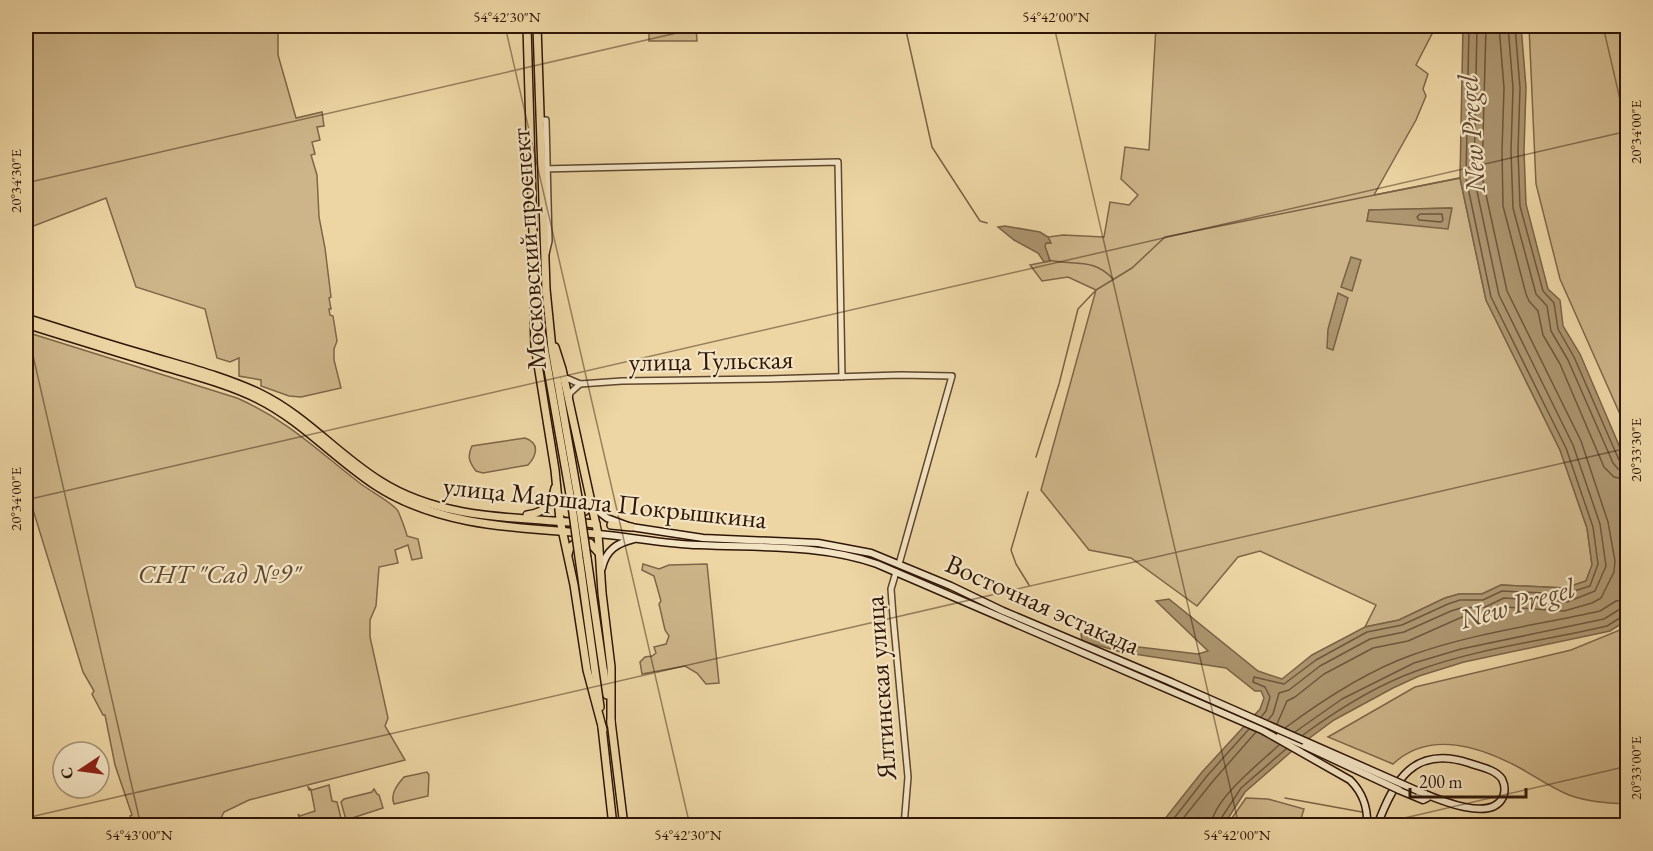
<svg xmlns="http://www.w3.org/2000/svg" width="1653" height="851" font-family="'EB Garamond',serif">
<rect width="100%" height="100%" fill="#edd6a4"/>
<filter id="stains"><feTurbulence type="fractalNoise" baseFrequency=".00333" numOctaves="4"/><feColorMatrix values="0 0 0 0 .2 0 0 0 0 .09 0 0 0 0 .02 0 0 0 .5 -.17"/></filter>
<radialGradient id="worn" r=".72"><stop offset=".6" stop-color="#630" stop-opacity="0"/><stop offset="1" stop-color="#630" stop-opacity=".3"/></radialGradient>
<g fill="#cdb589" stroke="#7e6648" stroke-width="1.5" fill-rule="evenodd">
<path d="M26,26H278V55L296,118L322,112L324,126L317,127L320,140L312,142L315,154L311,155L317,175L319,217L325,248L331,297L329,298L331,309H329L330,315L333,316L337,341L334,349V360L341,388L301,397L289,396L261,386V380L239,376V358L230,362L217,358L205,309L136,287L106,198L26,229Z"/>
<path d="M649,26H696L697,41H649Z"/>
<path d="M1156,26H1432L1434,30L1416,65L1428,74L1423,89L1426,96L1416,120L1374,195L1460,178L1486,300L1560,450L1587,528L1592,565L1586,581L1565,588L1501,585L1482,594H1459L1445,598L1399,620L1365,627L1376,605L1260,551L1238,557L1197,606L1131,558L1089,550L1041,490L1096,290L1068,277L1042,281L1030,265L1050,261L1045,247V243H1050L1048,237L1063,235L1104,237L1110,202L1129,205L1138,195L1121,179L1125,147L1149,150ZM1451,208L1367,221L1369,210Z"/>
<path d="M1529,26H1627V430L1560,279L1536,184Z"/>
<path d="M26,332L237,398C289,421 318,451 361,484C370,491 393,503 398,511C400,515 407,534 407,536L418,539L422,558L412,560L408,545L395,550L398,563L379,567L376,606L370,620V637L388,718L385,726L405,760L249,800L224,812L220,820L196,823L195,825H133L130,816L132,815L115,765L105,715H103L92,694L94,691L83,672L26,487Z"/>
<path d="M525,438C540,443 537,455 528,465L483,473L476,471C469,462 467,456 472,446Z"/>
<path d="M643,564L659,569L669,565L707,564L719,683L706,684L697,673L685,666L642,674L640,662L645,657L652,656L656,653L654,647L666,644L669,636L665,630L659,604L661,601L654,576L642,570Z"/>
<path d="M1627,627V804C1607,803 1588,802 1569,795C1552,788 1536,777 1520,768C1481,747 1430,729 1393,764L1328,737L1415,687L1571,650Z"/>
<path d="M427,772L429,775L428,796L394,804C390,794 397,785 404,777Z"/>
<path d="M329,785L332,801L337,802L342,822L325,825H302L298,814L300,816L315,811L311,790H309L308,787L312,790Z"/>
<path d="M374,789L377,794L379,795L383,808L346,820L341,802L344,799L372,792Z"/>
<path d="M1246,798L1268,799L1304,809L1299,825H1227Z"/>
</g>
<g fill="#ac956f" stroke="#7a6245" stroke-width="1.5">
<path d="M1463,26H1521L1526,87L1524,151L1526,204L1548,289L1560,300L1563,326L1580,354L1627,464V620L1610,631L1464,662L1419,676L1393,688L1334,720L1292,751L1245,792L1223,826L1160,825L1202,772L1260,709L1264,698L1261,691H1255L1226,668L1121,652L1082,641L1081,634L1085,632L1130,646L1198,654L1208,651L1156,601L1169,599L1258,671L1282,679L1312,655L1365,627L1399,620L1445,598L1459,594H1482L1501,585L1565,588L1586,581L1592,565L1587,528L1560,450L1486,300L1460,178Z"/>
<path d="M1452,208L1448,229L1367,221L1369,210Z"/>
<path d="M1005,226L1040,232L1048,237L1051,243H1046L1045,246L1050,261L1044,262L1038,253L1014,240L998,227Z"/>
<path d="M1351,257L1361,260L1352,291L1341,287Z"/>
<path d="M1338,293L1348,298L1333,350L1327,348L1328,329Z"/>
</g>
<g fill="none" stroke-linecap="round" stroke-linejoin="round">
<g stroke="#6e563b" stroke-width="1.5">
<path d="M1499,26L1504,88L1502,151L1503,206L1526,294L1529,301L1538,311L1543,335L1560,364L1604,467L1614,477L1628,480"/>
<path d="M1508,26L1513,88L1511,151L1513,208L1536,294L1547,306L1551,331L1568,360L1613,463L1618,469L1628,471"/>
<path d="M1515,26L1520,88L1518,151L1520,206L1543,291L1554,303L1558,329L1574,357L1619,460L1623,463L1628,464"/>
<path d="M1420,214H1442L1443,220L1441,222L1419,220L1417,217Z"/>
<path d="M1261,717L1266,711L1270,697L1265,687L1253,682L1254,677L1284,684L1316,660L1367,632L1402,625L1448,604L1460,600H1483L1502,591L1565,594L1590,586L1598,564L1593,527L1566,448L1491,297L1466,178L1469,26"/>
<path d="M1268,720L1273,714L1279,693L1289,690L1320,666L1370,639L1404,632L1451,611L1461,608L1485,607L1504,598L1567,602L1595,591L1606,566L1600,524L1573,445L1499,295L1474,177L1477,26"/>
<path d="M1277,724L1287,701L1295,697L1324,674L1373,648L1408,641L1462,617L1487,616L1506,607L1564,611L1592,603L1601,598L1614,572L1615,561L1608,522L1581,441L1507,291L1482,176L1486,26"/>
<path d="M1285,728C1324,699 1367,671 1412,655C1473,633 1538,625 1600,611L1616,601L1628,599"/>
<path d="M1295,732L1342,699L1414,663L1461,649L1604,619L1620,609L1628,608"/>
<path d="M1303,735C1337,710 1379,684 1419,670C1479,648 1544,641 1607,626L1623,616L1628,615"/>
<path d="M1168,826L1207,776L1249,729"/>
<path d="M1177,826L1213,781L1256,732"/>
<path d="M1211,826C1213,799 1260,763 1279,745"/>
<path d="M1219,826L1220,820L1241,788L1286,749"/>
</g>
<g stroke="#7a6245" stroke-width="1.5">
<path d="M905,26L932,147L980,221L987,223"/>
<path d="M1049,260C1073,266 1093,257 1113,279"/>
<path d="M1036,457L1059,384L1078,309L1096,290L1132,268L1165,237L1460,178"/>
<path d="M1028,492L1011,550L1016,564L1029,585"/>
<path d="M1285,798L1362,812"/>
<path d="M1399,819L1430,826"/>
</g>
<g stroke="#5e462e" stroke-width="8">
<g id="tertiary">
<path d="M540,120H546L549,241L546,254"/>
<path d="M542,169L838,162L842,377"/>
<path d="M564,377L580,384L622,381L767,379L900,375L952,376L899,564"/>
<path d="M569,399L570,393L580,384"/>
<path d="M896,572L891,589L893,616L908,777L904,826"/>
</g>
</g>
<g stroke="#2f1607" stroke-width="9">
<g id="secondary">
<path d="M592,501L598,511L607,518L631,527L703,538L818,543L871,553L951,586L1003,611L1171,682"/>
<path d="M598,534C632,537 665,544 699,545C759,548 820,544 877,564L1262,730L1350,780C1363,793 1368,807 1367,826"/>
<path d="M602,568C606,550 617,543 634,539"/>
<path d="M1280,735L1305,746"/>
<path d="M1399,790L1423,800L1427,798L1425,794"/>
<path d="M1377,826C1394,780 1414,745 1469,763C1480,767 1495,769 1502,779C1505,785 1505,792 1503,797C1491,823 1437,799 1418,791"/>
</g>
</g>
<g stroke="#2f1607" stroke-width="10">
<g id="primary">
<path d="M527,26L535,302L534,316L535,346L555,470L560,520L574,585L587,670L603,730"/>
<path d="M537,26L546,289L552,349L579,503"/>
<path d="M537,307L572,506"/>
<path d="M26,318C65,330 104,343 143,354C182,366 223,376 259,393C305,415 338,455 380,481C444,522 524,517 596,524"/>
<path d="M26,324C73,339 121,353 169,368C199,377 230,385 258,399C302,421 334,458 375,485C440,528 523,528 598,534"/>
<path d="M555,347L562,369L598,534L602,593L611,667V724"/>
<path d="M560,503L566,513L579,514L585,511L590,501"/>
<path d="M527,515C544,513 552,504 555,488"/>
<path d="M611,525L631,527"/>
<path d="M568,554L570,547L577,542L590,543L598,552"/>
<path d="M579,557L600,707"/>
<path d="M587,558L607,695"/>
<path d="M611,721L624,826"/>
<path d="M602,727L613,826"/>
</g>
</g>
<use href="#tertiary" stroke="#f3e4c4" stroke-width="5"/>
<use href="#secondary" stroke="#f3e4c4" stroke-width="6"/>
<use href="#primary" stroke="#edd6a4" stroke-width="7"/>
<g stroke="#2f1607" stroke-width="9" stroke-linecap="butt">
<g id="secondary-bridge">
<path d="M1171,682L1418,791"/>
<path d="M1305,746L1399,790"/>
</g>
</g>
<g stroke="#2f1607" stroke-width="10" stroke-linecap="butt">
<g id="primary-bridge">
<path d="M579,503L587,558"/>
<path d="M572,506L579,557"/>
</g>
</g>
<use href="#secondary-bridge" stroke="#f3e4c4" stroke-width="6"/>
<use href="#primary-bridge" stroke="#edd6a4" stroke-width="7"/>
</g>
<path fill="none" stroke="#2f1607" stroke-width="1.5" stroke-opacity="0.45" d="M505,26L690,826M1054,26L1239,826M1603,26L1628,134M26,183L707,26M26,325L141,826M26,500L1628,131M26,818L1628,448M1370,826L1628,766"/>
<g text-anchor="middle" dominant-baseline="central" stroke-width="4.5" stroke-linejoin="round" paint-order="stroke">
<g font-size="27" fill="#2f1607" stroke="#f3e4c4">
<text transform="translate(528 249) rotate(-94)">Московский проспект</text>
<text transform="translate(711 360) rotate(-1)">улица Тульская</text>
<text transform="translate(605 502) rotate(6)">улица Маршала Покрышкина</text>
<text transform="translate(1043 604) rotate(24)">Восточная эстакада</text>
<text transform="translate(880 688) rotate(-94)">Ялтинская улица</text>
</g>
<g font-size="27" font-style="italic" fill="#5e462e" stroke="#f3e4c4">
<text x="219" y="573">СНТ "Сад №9"</text>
</g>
<g font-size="28" font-style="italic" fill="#614931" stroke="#f3e4c4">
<text transform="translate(1471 134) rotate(-94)">New Pregel</text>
<text transform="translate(1517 603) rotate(-16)">New Pregel</text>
</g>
</g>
<rect width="1653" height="851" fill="none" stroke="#edd6a4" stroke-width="66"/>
<g transform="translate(81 770) rotate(257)"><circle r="28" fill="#f3e4c4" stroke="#a59278" stroke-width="1.5"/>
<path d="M0-4.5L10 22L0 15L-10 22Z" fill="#8f2418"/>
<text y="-9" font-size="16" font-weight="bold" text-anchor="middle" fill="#2f1607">С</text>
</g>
<path d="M1410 788v9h116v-9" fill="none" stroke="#2f1607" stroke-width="3"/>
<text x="1419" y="788" font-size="18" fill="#2f1607" stroke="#f3e4c4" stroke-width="4.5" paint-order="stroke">200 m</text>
<rect x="33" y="33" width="1587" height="785" fill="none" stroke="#2f1607" stroke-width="2"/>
<g font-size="15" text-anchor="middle" fill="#2f1607">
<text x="507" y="22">54°42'30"N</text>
<text x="1056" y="22">54°42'00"N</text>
<text transform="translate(1636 132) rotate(-90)" y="5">20°34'00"E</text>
<text transform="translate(16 181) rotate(-90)" y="5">20°34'30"E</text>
<text transform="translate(1636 450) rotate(-90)" y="5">20°33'30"E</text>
<text transform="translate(16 499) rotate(-90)" y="5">20°34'00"E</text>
<text transform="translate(1636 768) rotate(-90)" y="5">20°33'00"E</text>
<text x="139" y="840">54°43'00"N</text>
<text x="688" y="840">54°42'30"N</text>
<text x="1237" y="840">54°42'00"N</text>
</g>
<rect width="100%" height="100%" filter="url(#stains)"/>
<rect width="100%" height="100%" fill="url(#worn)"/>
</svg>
